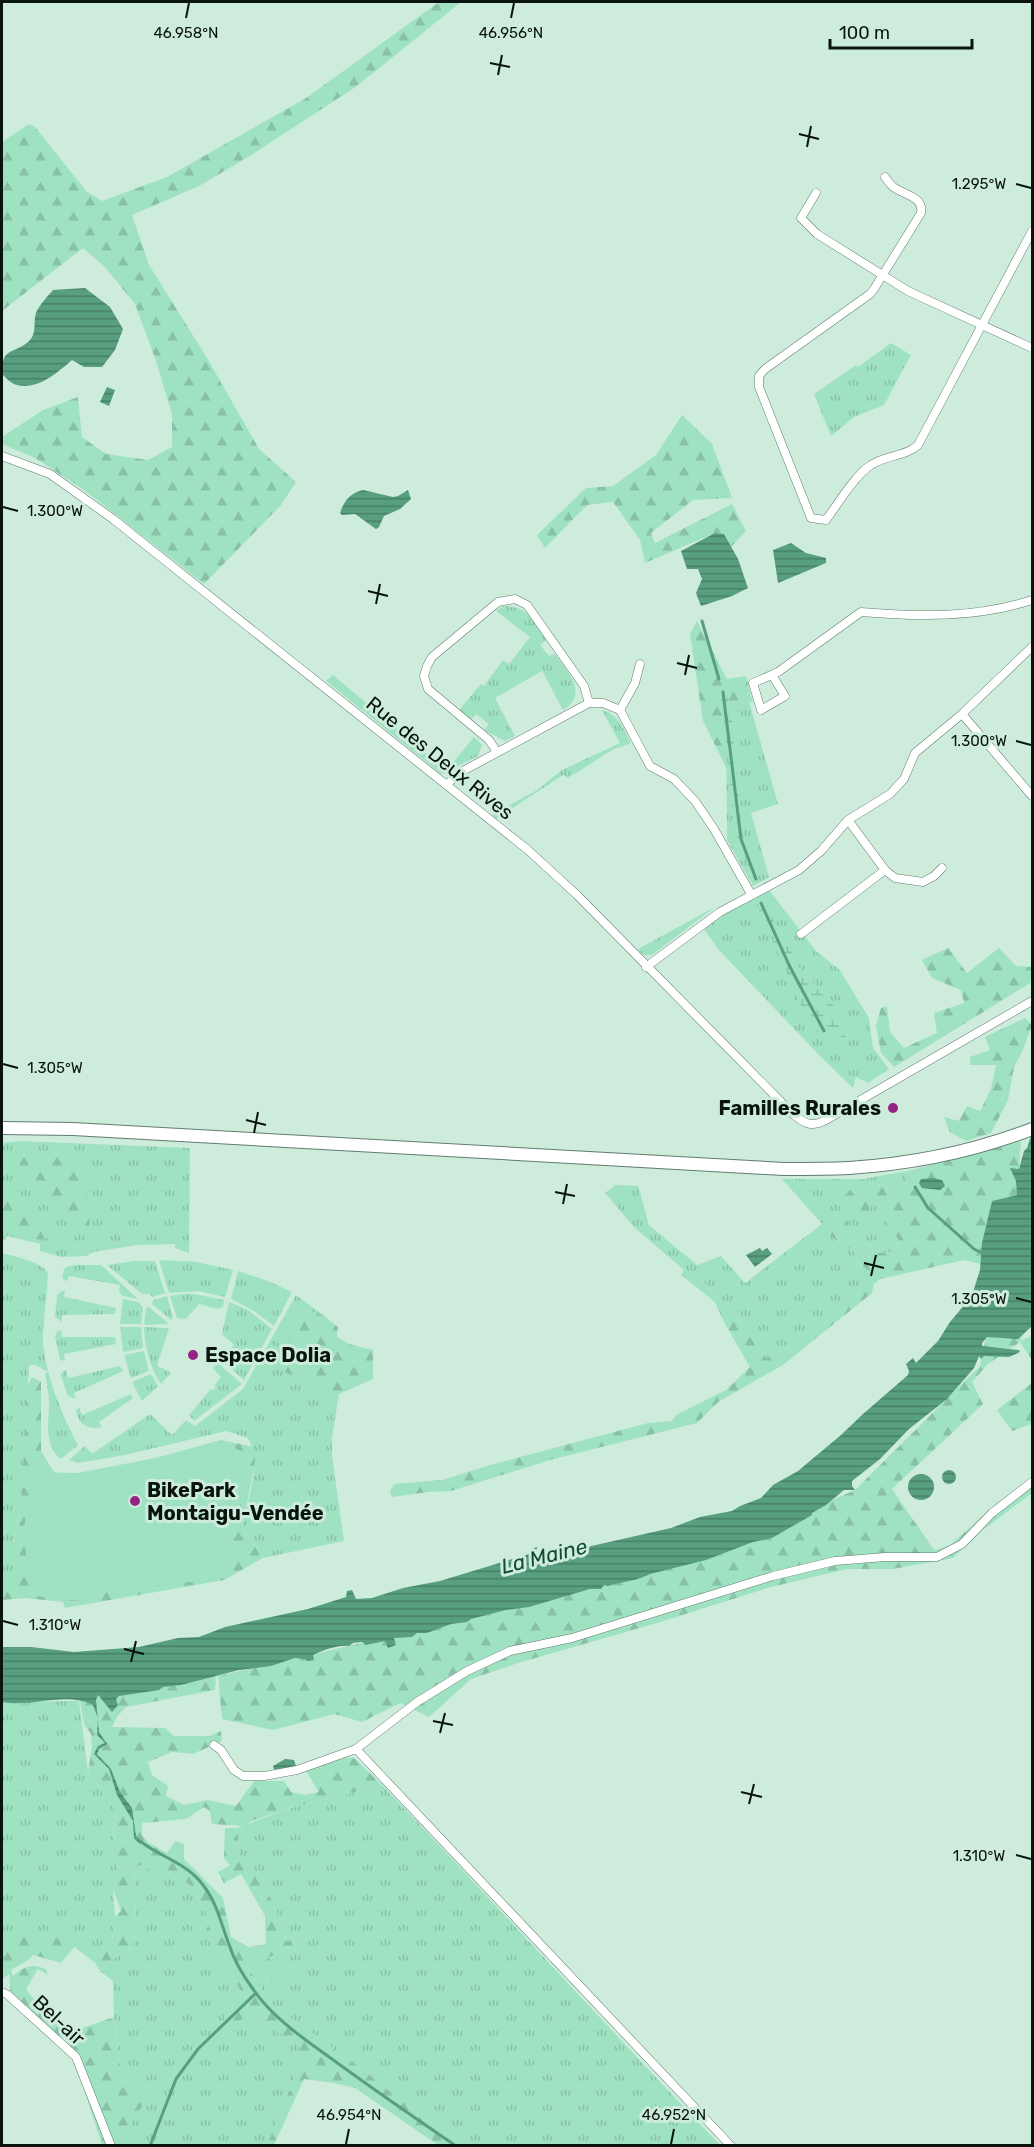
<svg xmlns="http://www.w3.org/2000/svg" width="1034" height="2147" font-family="Rubik,sans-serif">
<defs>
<pattern id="grass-tufts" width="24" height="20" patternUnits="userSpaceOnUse" patternTransform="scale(1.5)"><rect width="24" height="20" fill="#9fe2c1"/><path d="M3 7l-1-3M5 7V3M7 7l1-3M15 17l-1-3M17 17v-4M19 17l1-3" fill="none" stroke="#88c1a5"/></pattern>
<pattern id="forest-firs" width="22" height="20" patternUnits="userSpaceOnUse" patternTransform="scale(1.5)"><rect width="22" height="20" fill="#9fe2c1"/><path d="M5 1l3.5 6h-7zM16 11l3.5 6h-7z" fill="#88c1a5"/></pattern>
<pattern id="wetland-marsh" width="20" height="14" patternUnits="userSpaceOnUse" patternTransform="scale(1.5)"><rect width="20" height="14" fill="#9fe2c1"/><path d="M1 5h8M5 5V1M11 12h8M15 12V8" fill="none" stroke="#88c1a5"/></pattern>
<pattern id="water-rules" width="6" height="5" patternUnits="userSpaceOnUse" patternTransform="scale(1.5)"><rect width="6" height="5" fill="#579f7e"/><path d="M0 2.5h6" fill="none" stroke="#468066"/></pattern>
</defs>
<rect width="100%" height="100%" fill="#ceecdc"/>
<g fill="url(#grass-tufts)">
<path d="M891,343L911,355L884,405L854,417L831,436L814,394L856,365L858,367Z"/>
<path d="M503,606C529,606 532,620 546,640L540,645L549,656L555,654C567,672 590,693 563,710L542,671L495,698L515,736L505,741L484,730L489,724L476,714L471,720L459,710L481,684L484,686L503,660L509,664L530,637L496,611Z"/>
<path d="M333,675L443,767H449L474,737L482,745L478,756L441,774L326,681Z"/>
<path d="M739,697L748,698L778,804L751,813L769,877L753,886L727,840L726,705Z"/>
<path d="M602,710C619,715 623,728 631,743L612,750L568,778L563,775L496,819L492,815L537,790L562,770L620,743Z"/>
<path d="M769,890L816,951L840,970L869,1018L873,1048L889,1069L868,1083L856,1077L853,1088L820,1056L718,949L704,929L722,915Z"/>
<path d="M715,907L652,955C646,956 641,955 638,949Z"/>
<path d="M20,1141L190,1148L189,1253L175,1248V1244L137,1245L93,1252L87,1256L61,1257L40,1251V1244L7,1236L5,1240L2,1238V1143Z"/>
<path d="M908,1171L905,1193L862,1179L874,1202L900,1242L893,1252L876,1253L850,1230L846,1216L832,1237L856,1253L858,1263L880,1279L804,1341L766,1358L749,1333L704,1282L684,1270L635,1228L605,1193L615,1185L638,1186L649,1225L697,1265L721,1256L745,1283L822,1224L782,1179H862Z"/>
<path d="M2,1253C13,1256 42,1262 47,1272C50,1277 42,1328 43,1341C46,1377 61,1413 78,1445L61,1459C43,1446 49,1423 49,1404C49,1394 47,1384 45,1374L48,1372L35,1365H29L22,1490L14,1545V1576L2,1578Z"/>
<path d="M159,1260L196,1262L233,1270L225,1297L198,1291L169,1293Z"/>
<path d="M134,1261H155L165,1293L152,1297L150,1294H142L107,1265Z"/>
<path d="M78,1265H101L138,1299L123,1296L119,1292L120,1285L69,1276L67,1281L64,1280L62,1277L64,1269L69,1266Z"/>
<path d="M238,1271L268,1281L292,1292L274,1326L254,1311L231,1299Z"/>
<path d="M62,1291H65L64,1297L116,1308L115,1314L62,1315V1322L55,1317L57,1295Z"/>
<path d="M182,1294H194L224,1300L223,1307L217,1309L199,1304L186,1319L177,1318L170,1296Z"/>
<path d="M296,1295L323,1315L298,1308L284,1331L293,1345L284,1353L319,1389L335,1396L339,1394L332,1438V1456L344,1541L263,1558L242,1528C247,1501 262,1463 248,1438L226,1431L125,1455L78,1463L69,1460L85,1446L92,1454L150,1414L172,1435L186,1420L195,1426L243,1389Z"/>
<path d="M167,1296L173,1318L171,1320L152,1304L153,1300Z"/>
<path d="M123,1299L138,1302L143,1308L141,1324H120Z"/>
<path d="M229,1302L248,1310L272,1329L244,1380L221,1360L234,1345L222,1334Z"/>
<path d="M149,1307L169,1324L144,1325L146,1308Z"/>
<path d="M120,1327H141L143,1348L123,1352Z"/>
<path d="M144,1327L169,1328L157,1366L169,1371L170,1374L161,1384C149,1366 145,1347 144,1327Z"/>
<path d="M61,1330L62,1337H115L116,1344L64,1354L65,1361L60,1360L55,1336L57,1332Z"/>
<path d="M144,1351L149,1371L131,1378L124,1355Z"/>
<path d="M218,1363L242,1384L194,1421L189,1415L210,1390L215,1389V1384L221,1377L213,1368Z"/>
<path d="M120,1366L123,1371L74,1393L76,1399L68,1396L61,1376L63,1371L66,1370L68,1378Z"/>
<path d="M151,1374L158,1386L142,1401L132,1382Z"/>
<path d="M131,1394L133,1398L99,1422L102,1427C89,1431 78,1424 76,1411L79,1407L82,1415Z"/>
<path d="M79,1701L88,1772L116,1810L112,1856L119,1871L113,1889L115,1917L111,1950L98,1954L95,1963L65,1939L2,1964V1702Z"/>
<path d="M382,1785C496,1904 606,2026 720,2145H465L419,2115L362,2069L270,2003L249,1969L256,1963L271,1983L268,1958L306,1940L286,1941L281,1922L263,1882L240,1855L237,1828L290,1808Z"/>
<path d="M144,1865L155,1875L166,1872L189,1884L211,1920L227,1967L242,1993L233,2008L224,2017L229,2025L246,2017L268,2025L300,2047L298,2069L267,2145L130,2146L121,2141V2073L114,2017L113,1981L100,1971L110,1961L133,1946L136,1922L134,1866Z"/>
</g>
<g fill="url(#forest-firs)">
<path d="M439,2H461L357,86L253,154L199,186L132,215L149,265L207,358L259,449L296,482L281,505L204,584L84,490L35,458L2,444V437L43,410L78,397L82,437L106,454L148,460L172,447V414L156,361L135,304L105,267L83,248L2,311V142L29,124L35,127L87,192L102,201L167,177L306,98Z"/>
<path d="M682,415L712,444L732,498L693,500L651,533L655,543L732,504L746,531L731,547L724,534L715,533L645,563L640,540L613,502L587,505L545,548L537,535L586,488L613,486L656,455Z"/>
<path d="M697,621L727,679L746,676L753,703L739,700L729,705L731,777L703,721L690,634Z"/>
<path d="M948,948L967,973L999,948L1016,966L1032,967V982L894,1067L881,1053L876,1026L881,1008L887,1006L890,1032L904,1048L937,1033L934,1013L964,1003L961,990L932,978L922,960Z"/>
<path d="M1025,1018L1032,1025L1023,1050L1014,1067L1008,1100L991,1133L966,1141L950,1132L944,1117L959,1121L967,1106L980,1111L991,1089L996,1065H970V1057L990,1050L985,1037Z"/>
<path d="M1021,1141L1017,1195L992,1201L981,1264L964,1260L880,1279L858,1263L856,1253L832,1237L822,1224L835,1210L846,1216L850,1230L876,1253L893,1252L900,1242L874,1203L861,1219L846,1210L844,1196L862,1179L905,1193L908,1171Z"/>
<path d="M82,1157L91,1235L2,1160V1158Z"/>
<path d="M2,1196L49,1238L30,1240L2,1231Z"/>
<path d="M684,1270L704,1282L749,1333L766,1358L804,1341L874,1282L872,1293L783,1365L718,1402L697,1423L550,1460L451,1491L429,1492L392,1497L390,1491L394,1484L442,1480L494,1464L648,1423L672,1421L676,1415L726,1390L750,1367L724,1322L715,1302L681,1275Z"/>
<path d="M298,1308L323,1315L338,1327L337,1337L349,1344L373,1350V1379L335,1396L319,1389L301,1370L291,1375L281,1370L274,1362L280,1352L284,1353L293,1346L284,1331Z"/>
<path d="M1032,1318L1020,1341L1032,1336V1360L1020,1342L988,1364L972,1382L983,1404L892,1489L934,1550L949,1546L997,1503L1032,1477V1493L983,1530L953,1558L893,1569H847L771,1587L657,1623L518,1663L471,1679L429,1717L400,1703L362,1722L334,1714L273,1730L222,1719L218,1676L489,1614L753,1535L855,1490L980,1366L987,1332Z"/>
<path d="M32,1377L41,1382V1451L54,1472L51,1487L221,1440L254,1447L255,1462L242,1528L263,1558L224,1580L65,1608L63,1602L25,1598L2,1600V1578L14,1575V1545L22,1490L27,1386Z"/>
<path d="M1032,1383V1424L1012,1431L997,1410Z"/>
<path d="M216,1669L215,1690L126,1707L117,1717L112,1727L165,1728L174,1736H210L221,1731L222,1741L193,1754L172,1752L148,1762L152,1775L168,1786L166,1796L184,1805L208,1800L236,1806L254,1781H284L291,1792L305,1795L319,1792L306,1771L345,1757L354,1758L382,1785L290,1808L251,1821L245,1826L212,1824L210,1811L204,1807L186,1819L142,1823V1835L149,1843L167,1853L175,1841L184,1844V1859L223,1898L231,1937L249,1947L266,1944L265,1916L241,1874L224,1883L218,1872L230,1865L224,1858L225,1828H237L240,1855L263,1881L281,1922L286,1941L308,1939L268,1958L283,1969V1985L271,1983L256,1963L249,1969L270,2003L362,2069L419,2115L465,2145H438L355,2088L334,2083L304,2079L274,2145H267L298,2069L300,2047L268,2026L246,2017L229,2026L224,2017L233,2008L242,1993L227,1967L215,1959L206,1930L211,1920L189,1884L166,1872L155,1875L144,1865L134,1866L136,1922L133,1946L110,1961L100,1971L95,1963L97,1954L111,1950L115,1917L121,1911L113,1889L119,1871L112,1856L116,1810L88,1772L92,1747L91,1734L84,1724L78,1690Z"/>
<path d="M24,1935L65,1939L75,1946L61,1963L33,1955L28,1960L11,1970L13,1976C25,1966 31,1963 46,1969L48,1975L38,1969L26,1989L39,2006L55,2019L63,2039L11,1996L9,1974L2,1980C1,1958 6,1949 24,1935Z"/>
<path d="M114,2017L121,2073L152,2088L122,2141L130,2145H102L66,2034Z"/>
</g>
<g fill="url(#wetland-marsh)">
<path d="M725,692L731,708L742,833L750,858L746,860L736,833L731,800L721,694Z"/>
<path d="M764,898L777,929L788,945L799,967L811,978L818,990L836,1008L844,1025L846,1042L844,1047H839L832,1031L827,1026L815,1033L803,1010L756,903Z"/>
</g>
<g fill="#9fe2c1">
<path d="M288,1337L293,1345L284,1353L280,1352L278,1348L280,1344L276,1342L277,1339L282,1342Z"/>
<path d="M221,1440L249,1456L227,1576L220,1579L110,1590C88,1607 55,1598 29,1595L24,1529L33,1472L78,1473L170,1455Z"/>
</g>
<g fill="url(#water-rules)">
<path d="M85,288L110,307L123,329L115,350L102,367H84L72,360C57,373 38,390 17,385C12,384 6,378 2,374C1,345 16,355 30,340C37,332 33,322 36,313C39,305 48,296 53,290Z"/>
<path d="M107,387L115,390L109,406L100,402Z"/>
<path d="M363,490L393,497L398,496L408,490L411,499L400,509L384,516L379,527L376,529L355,514L342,515L340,513C344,501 350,493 363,490Z"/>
<path d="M715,533L724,534L738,559L748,588L732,596L701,606L696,593L702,579L698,569H687L681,551Z"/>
<path d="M791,543L806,553L826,558V563L778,583L773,550Z"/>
<path d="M1032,1133V1326L1018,1339L987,1337L982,1343V1346L1019,1350L1020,1352L1009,1357L984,1356L981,1359L979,1356L974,1368L947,1399L909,1429L880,1459L852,1481V1486L855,1490H844L826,1505L812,1513V1515L772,1538L753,1542L706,1560L650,1574C640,1580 621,1582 608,1586L604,1585L601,1589H590L529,1607L506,1610L471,1619L467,1622L451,1624L427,1633H417L412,1637L394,1638L396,1645L388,1648L385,1641L366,1645L362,1642L353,1643L349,1646C337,1645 324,1650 313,1655L314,1660L307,1661L305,1659L295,1658L271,1666L239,1670L181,1685L163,1687L159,1690L119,1696L116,1699L118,1705L112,1712L98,1695L96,1700L99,1732L107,1744L99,1749L97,1754L111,1769L120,1792L132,1808L136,1836L142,1841L140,1844L134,1838L133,1821L117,1795L109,1769L94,1754L98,1746L105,1743L97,1735L98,1718L93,1705C65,1691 31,1708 2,1702V1647H31L74,1652L139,1647L178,1638L199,1637L225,1627L308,1609L346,1597L347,1591L352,1590L356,1599L372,1598L403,1588L440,1581L529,1554L534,1548L537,1547L536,1552L545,1554L565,1552L671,1528L700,1517L732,1511L740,1506L761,1498L773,1485L798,1471L841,1435L863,1414L908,1375L909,1371L906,1364L913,1358L916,1363L938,1341L950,1322L966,1303L973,1292L980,1270L982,1243L992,1201L1017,1195L1016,1181L1010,1168L1019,1169L1024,1151L1027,1148Z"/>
<path d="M933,1178L942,1180L945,1186L940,1190L922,1188L919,1183L921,1179Z"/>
<path d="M760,1248L762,1251L767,1248L772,1254L755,1267L746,1255Z"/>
<circle cx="949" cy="1477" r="7"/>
<circle cx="921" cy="1487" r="13"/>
<path d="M285,1759L294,1760L296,1766L275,1772L273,1766Z"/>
</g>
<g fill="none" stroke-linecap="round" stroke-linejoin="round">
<g stroke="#579f7e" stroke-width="3">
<path d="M702,621L719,679"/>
<path d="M723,692L741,839L756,879"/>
<path d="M761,903L789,965L824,1031"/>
<path d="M915,1187L928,1208L974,1249L984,1254"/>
<path d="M140,1841C160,1857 187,1863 203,1885C218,1904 221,1925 230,1947C236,1966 250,1986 263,2002C284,2026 310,2043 336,2062C376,2091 415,2118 456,2146"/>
<path d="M150,2146L176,2079L198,2049L256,1993"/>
</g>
<g stroke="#617c6e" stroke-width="9">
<g id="minor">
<path d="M885,177C888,181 891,186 895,188C905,195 924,197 921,213L874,289L870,294L765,369L759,376V387L811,518L826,520C838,504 855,475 871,465C885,455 905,457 918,445L1032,231"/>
<path d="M816,193L801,218L817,234L908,291L1032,348"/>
<path d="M2,456L50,474L113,519L528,850L577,895L794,1115C807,1125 812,1127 826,1120L1032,1001"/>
<path d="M772,675L785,696L761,710L753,683L778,672L861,612C919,617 976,618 1032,600"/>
<path d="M620,710L635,683L640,664"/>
<path d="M962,714L1032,796"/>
<path d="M497,752L489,740L428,689L424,676L427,666L432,657L498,602L515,599L527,605L584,686L589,703"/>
<path d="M446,785L461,772L589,703H603L620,710L650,766L674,779L695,801L714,829L751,894"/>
<path d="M848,820L885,870L895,878L923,882L934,876L942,868"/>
<path d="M801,934L885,870"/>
<path d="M646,967L720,912L799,870L821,851L848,820L890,794L904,779L915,753L962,714L1032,647"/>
<path d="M214,1745L221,1750L234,1770L243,1776H264L297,1770L356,1749L417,1702L467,1671L510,1651L572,1638L773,1576L835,1561L885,1557H937L962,1544L992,1513L1032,1482"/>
<path d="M356,1749L731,2146"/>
<path d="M2,1992L8,1995L76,2057L111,2146"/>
</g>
</g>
<g stroke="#617c6e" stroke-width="14">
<path id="primary" d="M2,1128L73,1129L784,1169C806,1169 827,1169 849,1168C911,1164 975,1151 1032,1129"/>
</g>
<use href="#minor" stroke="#fff" stroke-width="8"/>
<use href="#primary" stroke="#fff" stroke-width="12"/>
</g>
<path fill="none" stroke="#09140f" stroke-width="2" d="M186,18L189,3M511,18L514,3M490,63L510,67M498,75L502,55M799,134L819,139M807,147L811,126M1016,184L1031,188M3,507L18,511M368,591L388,596M376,604L380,584M677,663L697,668M685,675L689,655M1016,741L1031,745M3,1064L18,1068M246,1120L266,1125M254,1133L258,1112M555,1192L575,1196M563,1204L567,1184M864,1263L884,1268M871,1276L876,1255M1016,1298L1031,1302M3,1621L18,1625M124,1649L144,1654M131,1662L136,1641M433,1721L453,1725M440,1733L445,1713M741,1792L762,1797M749,1804L754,1784M1016,1855L1031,1859M346,2144L349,2129M671,2144L674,2129"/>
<g fill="#932484" stroke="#ceecdc" stroke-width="2">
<circle cx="893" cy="1108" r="6"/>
<circle cx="193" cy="1355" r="6"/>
<circle cx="135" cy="1501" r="6"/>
</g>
<g text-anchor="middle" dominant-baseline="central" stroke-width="6" stroke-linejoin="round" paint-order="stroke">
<g font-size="20" fill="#09140f" stroke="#ceecdc">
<text transform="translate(440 758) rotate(39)">Rue des Deux Rives</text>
<text transform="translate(59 2020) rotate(43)">Bel-air</text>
</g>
<g font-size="20" font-weight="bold" fill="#09140f" stroke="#ceecdc" text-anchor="start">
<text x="881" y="1108" text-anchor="end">Familles Rurales</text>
<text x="205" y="1355">Espace Dolia</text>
<text x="147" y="1490">BikePark<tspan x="147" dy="23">Montaigu-Vendée</tspan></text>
</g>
<g font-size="21" font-style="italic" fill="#104a34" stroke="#ceecdc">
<text transform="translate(544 1556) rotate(-14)">La Maine</text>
</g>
</g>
<g font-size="15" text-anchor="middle" fill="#09140f" stroke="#ceecdc" stroke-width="6" stroke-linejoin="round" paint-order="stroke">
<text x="186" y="38">46.958°N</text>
<text x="511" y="38">46.956°N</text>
<text x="979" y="189">1.295°W</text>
<text x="55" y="516">1.300°W</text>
<text x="979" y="746">1.300°W</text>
<text x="55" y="1073">1.305°W</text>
<text x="979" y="1304">1.305°W</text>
<text x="55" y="1630">1.310°W</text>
<text x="979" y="1861">1.310°W</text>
<text x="349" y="2120">46.954°N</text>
<text x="674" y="2120">46.952°N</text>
</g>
<rect width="1034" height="2147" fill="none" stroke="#09140f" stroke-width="6"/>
<path d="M830 39v9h142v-9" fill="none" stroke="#09140f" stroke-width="3"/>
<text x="839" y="39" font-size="18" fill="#09140f" stroke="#ceecdc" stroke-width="4.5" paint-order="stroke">100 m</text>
</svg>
